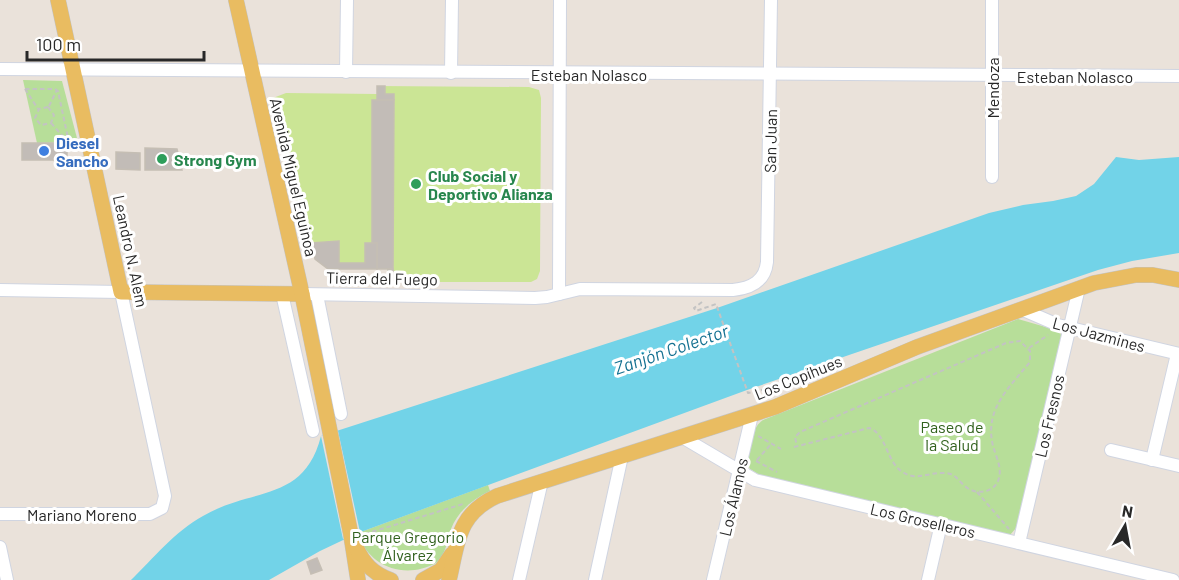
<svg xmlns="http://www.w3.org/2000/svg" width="1179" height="580" font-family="Barlow,sans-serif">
<rect width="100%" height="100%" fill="#eae2da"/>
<g fill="#b7de99">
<path d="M23,80L62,81L78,142L37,143Z"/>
<path d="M1018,319L1056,330L1060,333L1062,337L1016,528L1010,535L765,478L750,469C743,455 751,428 763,420Z"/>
<path d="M488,485L490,491C473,499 458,511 451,529C447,542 446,554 436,563C405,580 368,567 358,533Z"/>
</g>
<path fill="#cbe595" d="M377,86L529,87L539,90L541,98L540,271L537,279L531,282H388L387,269H328L315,259L311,238L305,239L273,98L286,93L377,94Z"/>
<path fill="#72d3e8" d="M1116,157L1139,160L1179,157V253L1132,261L1098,270L747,390L358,533L320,551L269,580H131C153,559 175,531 203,516C252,487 304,503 321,436L717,308L989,213L1023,205L1053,201L1076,196L1094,184Z"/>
<path fill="#eae2da" d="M338,431L360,532L343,539L321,436Z"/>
<g fill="#c2bcb7" stroke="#c5beb4" stroke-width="1.5">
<path d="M377,86H385V94H394V100H377Z"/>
<path d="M372,100H394L393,269H377V243L372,244Z"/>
<rect x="22" y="143" width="45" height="17"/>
<path d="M145,148L177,149L182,170H145Z"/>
<path d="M116,152L140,153V170L116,169Z"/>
<path d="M339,241V263H365V243H377V269H328L315,259L312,243Z"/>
<path d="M388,269H393L394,282H388Z"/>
<path d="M317,558L322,570L311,574L307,562Z"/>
</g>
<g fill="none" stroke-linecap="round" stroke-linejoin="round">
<g stroke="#d0d5e1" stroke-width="14">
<g id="minor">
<path d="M0,69L1179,76"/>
<path d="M346,72L347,0"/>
<path d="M451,73L452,0"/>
<path d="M992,177V0"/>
<path d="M0,290L121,292L165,496L162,508L150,514H0"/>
<path d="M282,294L313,431"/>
<path d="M302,294L535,298L547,297L580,289L733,290C752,288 765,281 767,262L771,0"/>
<path d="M559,294L560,0"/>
<path d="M317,295L341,414"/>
<path d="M1021,309L1058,325L1179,354"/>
<path d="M682,437L755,480L1173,580"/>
<path d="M1111,450L1179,466"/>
<path d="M1152,460L1177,354"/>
<path d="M1019,543L1079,288"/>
<path d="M0,547L7,580"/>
<path d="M519,580L542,481"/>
<path d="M595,580L622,456"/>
<path d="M713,580L752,415"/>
<path d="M928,580L941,524"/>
</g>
</g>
<g stroke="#c3c3c3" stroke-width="16">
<g id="major">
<path d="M58,0L121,292L302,294"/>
<path d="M236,0L302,294L351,535L358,580"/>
<path d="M356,547C363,563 373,574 391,580"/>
<path d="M423,580L441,570L452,554"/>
<path d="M449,580C458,543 457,514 497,496L775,407L917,347L1094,283L1136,275H1153L1179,280"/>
</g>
</g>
<g stroke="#c3c3c3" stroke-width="2" stroke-dasharray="4.5 3" stroke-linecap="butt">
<path d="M25,89H55L58,91L69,143"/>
<path d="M25,89L38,109"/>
<path d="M49,106L57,90"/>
<path d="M48,107L54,115L51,123L41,125L35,118L39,109Z"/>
<path d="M51,123L67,141"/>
<path d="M702,302L694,308L696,311L716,304L748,393L766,389L767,392L761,397"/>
<path d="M1029,348L1048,335"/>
<path d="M758,436L781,449"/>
<path d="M794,447L869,428C886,433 886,460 901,471C916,482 928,472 944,473C956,473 958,481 966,487C976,495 993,493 998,481C1003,469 996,457 993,446C984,409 1009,388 1030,362V351L1020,341L1006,343L800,432L795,437L797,447"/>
<path d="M757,460L772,443"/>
<path d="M756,461L777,472"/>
<path d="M977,492L1009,529"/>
<path d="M365,534L463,504"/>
</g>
<use href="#minor" stroke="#fff" stroke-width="12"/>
<use href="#major" stroke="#e9bc61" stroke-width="15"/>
</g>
<circle fill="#3f7fe0" stroke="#fff" stroke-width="2" cx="44" cy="151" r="6"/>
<g fill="#2e9e5b" stroke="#fff" stroke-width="2">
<circle cx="162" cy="159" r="6"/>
<circle cx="416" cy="184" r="6"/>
</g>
<g text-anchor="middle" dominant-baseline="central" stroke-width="6" stroke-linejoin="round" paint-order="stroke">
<g font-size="16" fill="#282828" stroke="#fff">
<text x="589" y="74">Esteban Nolasco</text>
<text x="1075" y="76">Esteban Nolasco</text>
<text transform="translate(992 88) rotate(-90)">Mendoza</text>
<text transform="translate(770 141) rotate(-89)">San Juan</text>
<text transform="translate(294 177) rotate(77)">Avenida Miguel Eguinoa</text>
<text transform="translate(131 251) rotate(78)">Leandro N. Alem</text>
<text transform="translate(382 278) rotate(1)">Tierra del Fuego</text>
<text transform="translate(1099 334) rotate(15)">Los Jazmines</text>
<text transform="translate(798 377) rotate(-22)">Los Copíhues</text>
<text transform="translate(1049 416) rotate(-77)">Los Fresnos</text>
<text transform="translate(733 497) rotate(-77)">Los Álamos</text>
<text x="82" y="514">Mariano Moreno</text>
<text transform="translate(923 520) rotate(13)">Los Groselleros</text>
</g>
<g font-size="16" font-weight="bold" fill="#366cbe" stroke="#fff" text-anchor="start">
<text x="56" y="142">Diesel<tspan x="56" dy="18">Sancho</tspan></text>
</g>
<g font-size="16" font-weight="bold" fill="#27864d" stroke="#fff" text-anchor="start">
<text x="174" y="159">Strong Gym</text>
<text x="428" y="175">Club Social y<tspan x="428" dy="18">Deportivo Alianza</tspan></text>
</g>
<g font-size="16" fill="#31611d" stroke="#fff">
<text x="952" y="426">Paseo de<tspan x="952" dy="18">la Salud</tspan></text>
<text x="408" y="536">Parque Gregorio<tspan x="408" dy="18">Álvarez</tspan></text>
</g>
<g font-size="18" font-style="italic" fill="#147191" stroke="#fff">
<text transform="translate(671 349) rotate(-19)">Zanjón Colector</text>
</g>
</g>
<g transform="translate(1125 526) rotate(10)" stroke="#ffffff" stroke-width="4.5" paint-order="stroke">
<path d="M0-4.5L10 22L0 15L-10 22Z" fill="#282828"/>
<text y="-9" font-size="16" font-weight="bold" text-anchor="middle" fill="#282828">N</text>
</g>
<path d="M27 51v9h177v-9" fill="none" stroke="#282828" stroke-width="3"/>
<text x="36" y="51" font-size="18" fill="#282828" stroke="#ffffff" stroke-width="4.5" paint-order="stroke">100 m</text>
</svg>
